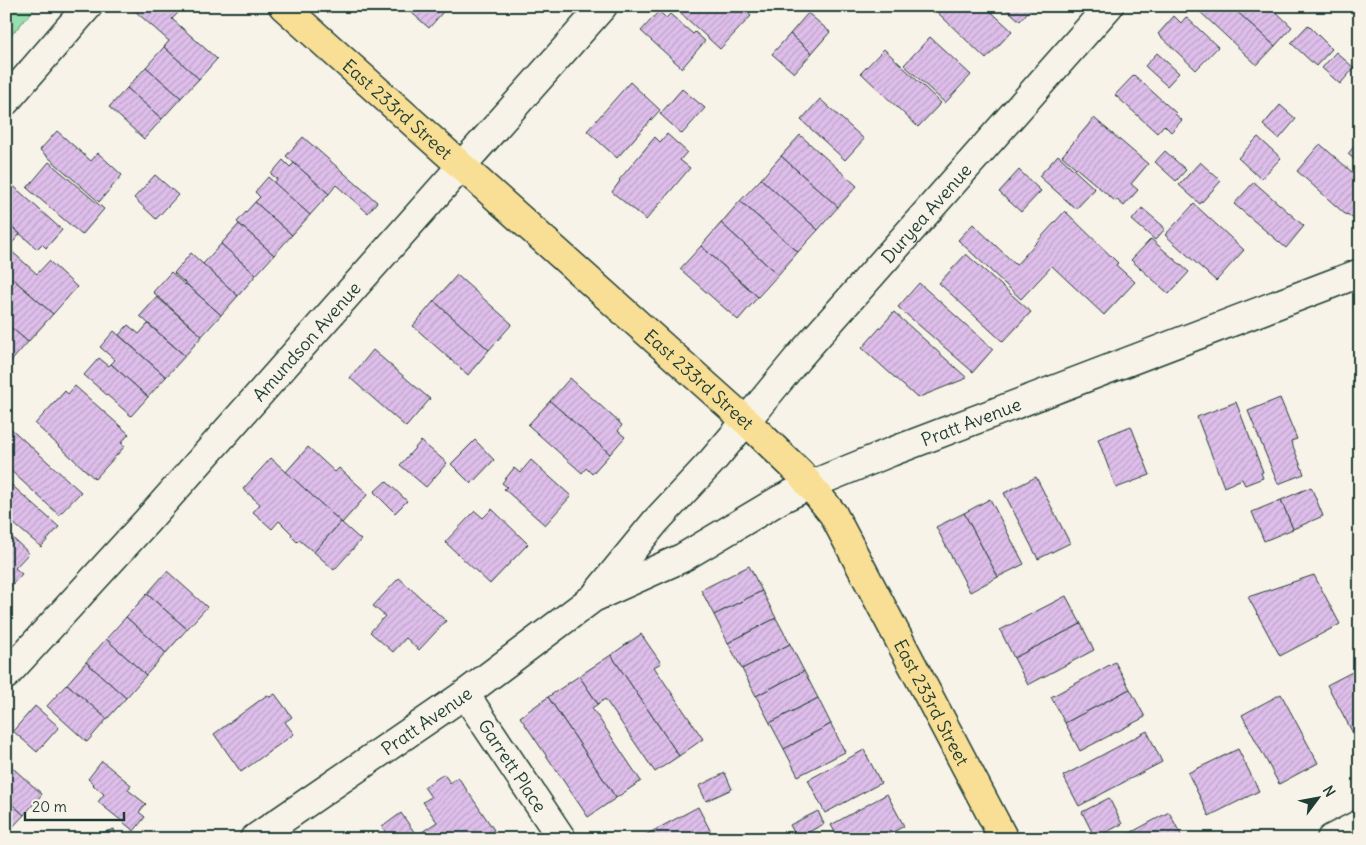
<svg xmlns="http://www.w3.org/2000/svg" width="1366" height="845" font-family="Delius,sans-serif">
<defs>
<pattern id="building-hatch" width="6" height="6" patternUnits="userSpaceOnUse" patternTransform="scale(1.25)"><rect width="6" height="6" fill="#debeea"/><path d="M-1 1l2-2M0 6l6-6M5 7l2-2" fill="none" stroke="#bea4c9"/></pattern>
</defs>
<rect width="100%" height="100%" fill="#f7f3e8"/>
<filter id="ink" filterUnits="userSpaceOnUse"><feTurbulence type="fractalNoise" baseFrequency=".02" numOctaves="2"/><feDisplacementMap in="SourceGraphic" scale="10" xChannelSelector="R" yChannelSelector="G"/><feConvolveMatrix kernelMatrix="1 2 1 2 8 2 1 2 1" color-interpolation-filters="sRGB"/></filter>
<g filter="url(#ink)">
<path fill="#95dead" stroke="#5a8e70" d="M6,6H37L6,41Z"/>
<g fill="url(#building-hatch)" stroke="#1f3d34">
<path d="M139,6H170L178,13L172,19L217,59L199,79L164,47L169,41L135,11Z"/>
<path d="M404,6H448L429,28Z"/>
<path d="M677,6H742L751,16L720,49L675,8Z"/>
<path d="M938,6H985L1012,31L986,59L939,14Z"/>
<path d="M1003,6H1033L1020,21Z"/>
<path d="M1201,6H1231L1275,46L1257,65L1198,10Z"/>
<path d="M1231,6H1270L1292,27L1275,46Z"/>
<path d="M659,11L666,18L670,14L693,34L695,32L705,41L682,68L641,31Z"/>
<path d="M808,13L830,32L812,53L790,34Z"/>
<path d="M1174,16L1181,23L1186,17L1218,47L1196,70L1158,34Z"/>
<path d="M1308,25L1332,49L1316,66L1291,43Z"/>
<path d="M790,34L812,53L794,73L772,54Z"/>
<path d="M930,37L971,75L945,103L904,65Z"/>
<path d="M164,47L199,79L181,98L146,67Z"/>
<path d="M884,49L941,103L918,127L861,73Z"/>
<path d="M1336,52L1354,68L1340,84L1322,68Z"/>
<path d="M1157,53L1179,73L1167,86L1145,66Z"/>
<path d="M146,67L181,98L162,119L127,88Z"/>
<path d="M1134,75L1176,113L1175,114L1182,120L1171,132L1164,125L1157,133L1115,95Z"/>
<path d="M630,82L660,110L617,158L587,131Z"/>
<path d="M127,88L162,119L144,139L109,107Z"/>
<path d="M682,89L705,108L682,134L660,114Z"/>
<path d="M820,99L864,139L845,160L801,120Z"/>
<path d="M1280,105L1296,119L1279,139L1263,125Z"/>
<path d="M1094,118L1148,164L1131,184L1138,190L1124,206L1117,200L1115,201L1062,156Z"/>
<path d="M57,131L91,161L98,153L122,175L99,202L40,150Z"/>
<path d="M667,134L687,152L680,160L690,168L646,220L612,192L620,181L619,180L655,137L660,142Z"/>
<path d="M800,135L857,186L838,207L781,156Z"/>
<path d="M303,137L377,202L368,213L336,185L329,194L286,156Z"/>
<path d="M1258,137L1281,158L1261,179L1238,158Z"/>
<path d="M1360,139V164L1348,154Z"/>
<path d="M1320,144L1360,179V217L1356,221L1347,214L1346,215L1297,171Z"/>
<path d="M1165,151L1186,170L1176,181L1155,162Z"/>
<path d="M1058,155L1095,189L1076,209L1039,176Z"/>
<path d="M781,156L838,207L818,230L761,179Z"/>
<path d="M283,160L290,167L294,163L329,194L310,215L274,183L277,179L271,174Z"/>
<path d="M49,162L104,209L82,235L27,188Z"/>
<path d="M1200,162L1221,181L1200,204L1179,185Z"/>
<path d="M1019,170L1041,191L1021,212L999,192Z"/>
<path d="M155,175L178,195L156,219L134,198Z"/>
<path d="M268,177L310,215L292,235L255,202L260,197L255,192Z"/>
<path d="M761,179L818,230L798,252L740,201Z"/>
<path d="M8,181L62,230L46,248L42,244L37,249L6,221V184Z"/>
<path d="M1254,182L1304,226L1286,248L1234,204Z"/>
<path d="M740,201L798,252L778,275L721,223Z"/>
<path d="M255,202L292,235L274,255L237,222Z"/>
<path d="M1194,204L1244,250L1216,281L1165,235Z"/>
<path d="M1142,208L1163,226V227L1165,229L1155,240L1132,220Z"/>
<path d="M1065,211L1118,263L1116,265L1135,282L1104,315L1052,266L1021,299L958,240L973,224L1016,265Z"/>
<path d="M6,222L20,234L8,248L37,274L49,261L77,287L53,314L6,273Z"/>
<path d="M721,223L778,275L758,297L701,246Z"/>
<path d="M239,224L274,255L256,275L221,244Z"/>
<path d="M1151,239L1189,272L1169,294L1131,260Z"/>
<path d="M221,244L256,275L238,296L203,264Z"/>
<path d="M701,246L758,297L738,320L680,269Z"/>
<path d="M191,253L238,296L221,315L174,273Z"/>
<path d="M966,254L1031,312L1003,342L939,283Z"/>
<path d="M171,272L185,285L186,284L221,315L202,336L153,292Z"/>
<path d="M6,273L53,314L28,342L6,323V309L10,304L6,301Z"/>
<path d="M457,275L512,324L489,350L434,301Z"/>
<path d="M919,283L993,349L973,372L898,307Z"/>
<path d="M157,297L202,336L185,356L140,316Z"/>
<path d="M434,301L489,350L468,375L413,326Z"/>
<path d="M894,312L967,378L917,398L914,395L862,348Z"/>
<path d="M6,323L28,342L7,366L6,365Z"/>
<path d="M148,324L185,356L166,377L119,335L128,325L139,334Z"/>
<path d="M114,331L166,377L148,397L111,364L115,360L100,347Z"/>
<path d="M373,350L430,399L406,427L350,378Z"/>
<path d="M99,358L109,366L111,364L148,397L131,416L84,375Z"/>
<path d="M570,378L622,425L618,431L625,437L610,454L550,401Z"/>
<path d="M75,386L129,434L121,443L125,446L95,479L35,424L65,391L68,394Z"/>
<path d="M1280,398L1297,439L1291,441L1304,474L1278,484L1248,411Z"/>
<path d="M550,401L610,454L592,474L586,468L582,473L528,425Z"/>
<path d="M1236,402L1263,472L1261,473L1263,478L1245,485L1242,479L1224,487L1197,417Z"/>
<path d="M6,424L81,492L59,515L9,469L6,472Z"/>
<path d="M1131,426L1150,475L1116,488L1098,439Z"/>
<path d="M475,440L494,460L471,484L451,464Z"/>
<path d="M421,441L447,463L426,487L400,465Z"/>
<path d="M308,447L335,472L339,468L368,494L342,523L286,472Z"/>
<path d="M271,458L341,522L314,552L299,540L297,542L291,536L292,534L279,521L272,529L253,512L260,504L243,489Z"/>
<path d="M531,460L571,496L545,525L504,489L507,487L502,483L514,468L520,473Z"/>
<path d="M1036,477L1070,543L1038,559L1004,493Z"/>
<path d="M6,480L59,527L41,547L6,517Z"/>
<path d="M386,481L407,501L395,513L374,492Z"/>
<path d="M1311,487L1323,516L1293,529L1281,500Z"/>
<path d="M990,499L1024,564L998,577L964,513Z"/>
<path d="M1281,500L1293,529L1264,541L1252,512Z"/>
<path d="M492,509L528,544L490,584L445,542L475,511L483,518Z"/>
<path d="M964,513L998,577L970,592L936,527Z"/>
<path d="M341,522L361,540L334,570L314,552Z"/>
<path d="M6,532L29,553L15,568L22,574L6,591Z"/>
<path d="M749,566L762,591L714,615L701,590Z"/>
<path d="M167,571L207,607L187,629L147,594Z"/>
<path d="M1314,575L1340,624L1280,656L1248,597Z"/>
<path d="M399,578L446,621L419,650L406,638L393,652L370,632L385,616L373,606Z"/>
<path d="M762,591L776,618L728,643L714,615Z"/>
<path d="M147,594L187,629L166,653L126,617Z"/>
<path d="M1066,596L1081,624L1014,658L1000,630Z"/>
<path d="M126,617L166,653L146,675L106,639Z"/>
<path d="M776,618L790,644L742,669L728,643Z"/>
<path d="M1081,624L1094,650L1028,685L1014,658Z"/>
<path d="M641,634L661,663L654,667L703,739L679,756L611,655Z"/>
<path d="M106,639L146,675L126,698L86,662Z"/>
<path d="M790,644L804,671L756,696L742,669Z"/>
<path d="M611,655L679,756L655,772L605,699L598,704L579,676Z"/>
<path d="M86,662L126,698L107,719L67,684Z"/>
<path d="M1115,662L1130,689L1065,723L1051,697Z"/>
<path d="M1360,668V746L1327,685Z"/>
<path d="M804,671L818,698L770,723L756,696Z"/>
<path d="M579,676L598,704L592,708L641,781L616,798L548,697Z"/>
<path d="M67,684L107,719L87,742L47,706Z"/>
<path d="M1130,689L1145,717L1080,751L1065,723Z"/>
<path d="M275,694L292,717L285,722L294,734L241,772L214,734L267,695L270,697Z"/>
<path d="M1281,694L1318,763L1279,784L1242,715Z"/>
<path d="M548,697L616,798L588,817L520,717Z"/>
<path d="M818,698L831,724L784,749L770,723Z"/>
<path d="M35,706L59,727L37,752L13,731Z"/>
<path d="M831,724L845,752L798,776L784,749Z"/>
<path d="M1147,731L1162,762L1079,806L1063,776Z"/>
<path d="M1238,749L1259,791L1209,816L1188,773Z"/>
<path d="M864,750L881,783L825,813L808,780Z"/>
<path d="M102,761L131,785L128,790L146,804L139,812L145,817L134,831L98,802L104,794L93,785L94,784L88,779Z"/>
<path d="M6,762L42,794L24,815L6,799Z"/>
<path d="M725,773L732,789L706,801L699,786Z"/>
<path d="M444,774L450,783L458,777L494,830L481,839H423L419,834L437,822L423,802L431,797L424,787Z"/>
<path d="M887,794L904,826L881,839H839L831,825Z"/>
<path d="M1109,798L1122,824L1095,838L1082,812Z"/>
<path d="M6,799L24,815L6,834Z"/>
<path d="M698,807L711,832L698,839H638Z"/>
<path d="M818,811L824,824L797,838L790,825Z"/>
<path d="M1169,812L1183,839H1119Z"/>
<path d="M401,813L419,839H390L382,827Z"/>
<path d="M114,829L117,839H83Z"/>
</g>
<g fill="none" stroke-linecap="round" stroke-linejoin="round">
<g stroke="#1f3d34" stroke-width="31">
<g id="street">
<path d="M6,101L88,6"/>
<path id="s1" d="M746,421L797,359L1109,6"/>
<path id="s2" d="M6,675L147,521L603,6"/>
<path id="s3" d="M465,694L562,839"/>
<path d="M1331,839L1360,824"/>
</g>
</g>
<g stroke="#1f3d34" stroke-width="31">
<g id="secondary">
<path d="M597,593L656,521L713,460L746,421"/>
<path id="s4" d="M254,839L465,694L593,598L682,558L781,499L810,485L891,452L1360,273"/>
</g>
</g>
<g stroke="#1f3d34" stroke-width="31">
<g id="primary">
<path id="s5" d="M283,6L746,421L800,473L833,514L1004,839"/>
</g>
</g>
<use href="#street" stroke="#f7f3e8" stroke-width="28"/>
<use href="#secondary" stroke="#f7f3e8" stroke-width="28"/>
<use href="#primary" stroke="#f9df96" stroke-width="28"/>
</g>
</g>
<g text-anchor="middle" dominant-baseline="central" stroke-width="5" stroke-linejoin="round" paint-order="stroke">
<g font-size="18" fill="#1f3d34" stroke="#f7f3e8">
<text stroke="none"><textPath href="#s5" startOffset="154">East 233rd Street</textPath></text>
<text stroke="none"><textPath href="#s1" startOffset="275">Duryea Avenue</textPath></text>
<text stroke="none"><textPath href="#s2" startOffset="449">Amundson Avenue</textPath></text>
<text stroke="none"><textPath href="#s5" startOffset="559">East 233rd Street</textPath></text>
<text stroke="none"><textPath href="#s4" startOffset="834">Pratt Avenue</textPath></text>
<text stroke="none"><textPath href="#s5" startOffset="962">East 233rd Street</textPath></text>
<text stroke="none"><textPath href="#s4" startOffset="209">Pratt Avenue</textPath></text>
<text stroke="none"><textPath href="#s3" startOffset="86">Garrett Place</textPath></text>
</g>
</g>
<rect width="1366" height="845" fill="none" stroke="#f7f3e8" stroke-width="25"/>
<rect x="12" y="12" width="1341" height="820" fill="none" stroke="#1f3d34" stroke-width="2" filter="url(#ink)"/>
<g transform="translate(1318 798) rotate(58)" stroke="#f7f3e8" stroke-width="4" paint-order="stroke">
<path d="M0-4L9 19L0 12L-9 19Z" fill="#1f3d34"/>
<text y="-8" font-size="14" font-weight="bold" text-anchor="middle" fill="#1f3d34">N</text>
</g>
<path d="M25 812v8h99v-8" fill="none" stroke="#1f3d34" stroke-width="2.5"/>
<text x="32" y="812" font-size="15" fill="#1f3d34" stroke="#f7f3e8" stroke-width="4" paint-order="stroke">20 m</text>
</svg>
